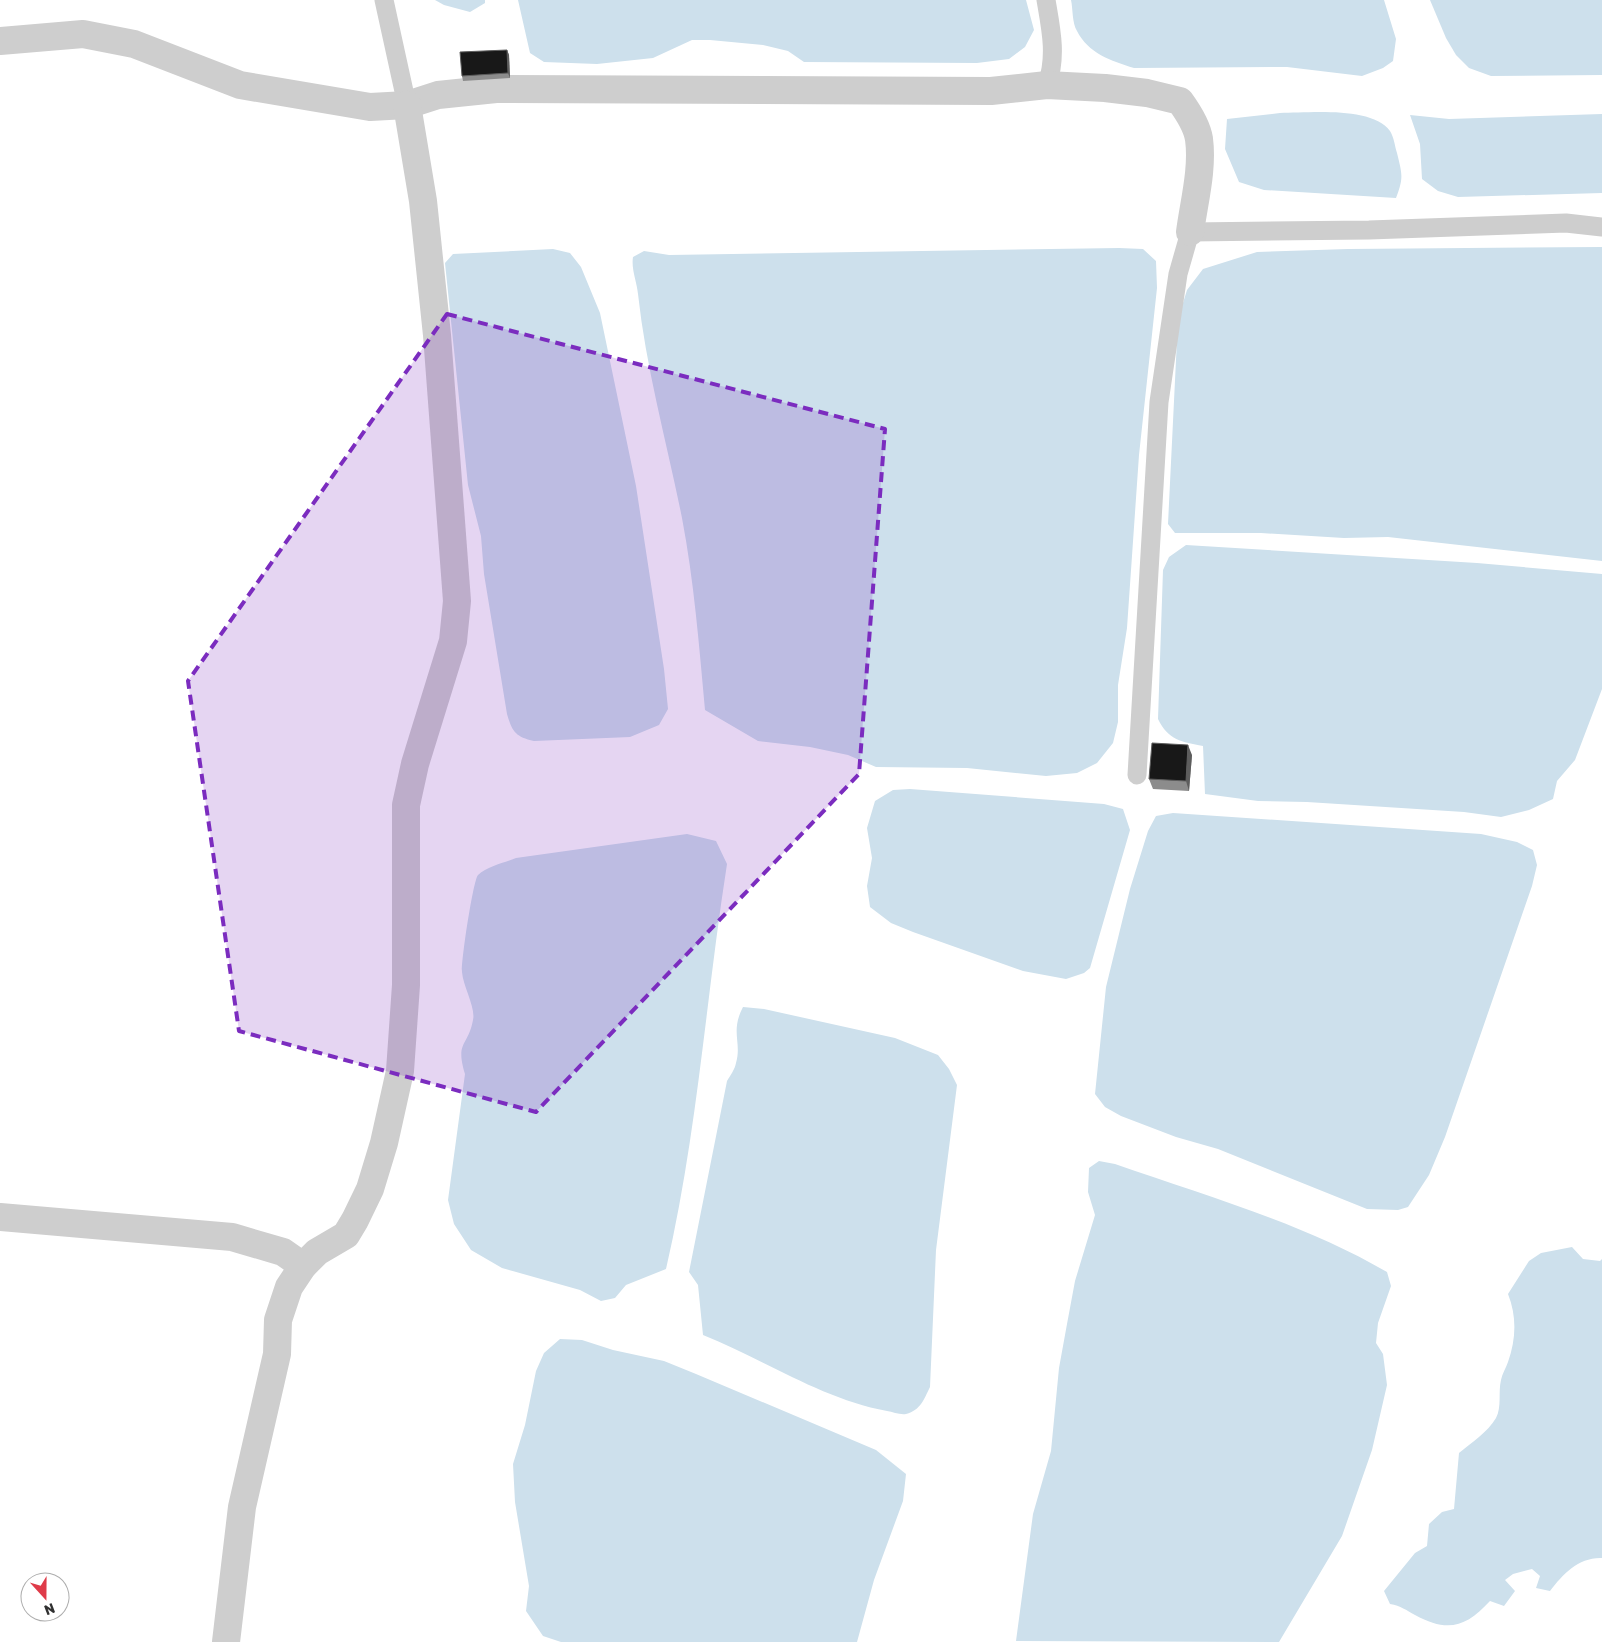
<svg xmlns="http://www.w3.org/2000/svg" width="1602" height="1642" font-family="Rubik,sans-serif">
<rect width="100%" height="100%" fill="#fff"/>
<g fill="#cde0ec">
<path d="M435,0H485V3L470,12L444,5Z"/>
<path d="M518,0H1026L1034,30L1025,47L1009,59L977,63L804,62L788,51L763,45L710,40H692L653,58L597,64L544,62L530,53Z"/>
<path d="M1071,0H1384L1396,39L1393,61L1383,68L1362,76L1287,67L1134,68C1111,61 1088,53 1077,31C1072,23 1073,9 1071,0Z"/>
<path d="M1430,0H1602V75L1491,76L1469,68L1456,55L1446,38Z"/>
<path d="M1280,113C1308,113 1372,106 1390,131C1394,137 1395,147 1397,153C1402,174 1404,177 1396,198L1264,190L1239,182L1225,149L1227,119Z"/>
<path d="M1602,114V193L1458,197L1438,191L1422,179L1420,144L1410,115L1449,119Z"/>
<path d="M1602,247V561L1388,537L1344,538L1261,533H1175L1168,524L1178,319L1187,290L1203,269L1257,252L1348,249Z"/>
<path d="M1119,248L1143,249L1156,261L1157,288L1139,455L1127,628L1118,685V722L1113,743L1097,763L1077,773L1046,776L967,768L876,767L848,755L810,747L758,741L705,710C699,645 694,581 682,518C667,443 646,369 638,294C637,282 631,269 633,257L644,251L669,255Z"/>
<path d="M553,249L570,253L581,267L600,313L636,486L664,669L668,709L659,725L630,737L534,741C515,737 512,731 507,714L484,574L481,536L468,485L445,263L453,254Z"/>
<path d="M1186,545L1477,563L1602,574V689L1575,760L1557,781L1553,799L1529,810L1501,817L1464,812L1307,802L1258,801L1205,794L1203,746C1182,742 1168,740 1158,719L1163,570L1169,557Z"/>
<path d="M910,789L1104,804L1123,809L1130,830L1090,968L1084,973L1066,979L1023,971L913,932L891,923L870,907L867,886L872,858L867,828L875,801L893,790Z"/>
<path d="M1173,813L1481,834L1517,842L1533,850L1537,865L1532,886L1445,1137L1429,1175L1408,1207L1398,1210L1367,1209L1218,1149L1176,1137L1121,1116L1105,1107L1095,1094L1106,987L1130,889L1148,831L1156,816Z"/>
<path d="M687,834L716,841L727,864C706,998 697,1136 666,1269L626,1285L615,1298L601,1301L580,1290L502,1268L471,1250L454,1224L448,1200L465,1074C455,1041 468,1047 473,1020C476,1008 463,986 462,972C461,962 473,881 478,875C488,866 504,863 516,858Z"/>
<path d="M743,1007L764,1009L895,1038L938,1055L949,1069L957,1085L936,1250L930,1387C924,1399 921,1410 906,1414C900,1415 893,1412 887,1411C822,1399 765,1360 703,1335L698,1285L689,1272L727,1081C730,1076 735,1069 736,1063C742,1042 730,1032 743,1007Z"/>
<path d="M1099,1161L1115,1164C1206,1196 1303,1223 1387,1272L1391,1286L1378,1323L1376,1343L1383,1354L1387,1385L1372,1450L1342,1536L1279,1642L1016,1641L1033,1514L1051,1451L1059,1368L1067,1324L1075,1281L1095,1215L1088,1192L1089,1168Z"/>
<path d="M1572,1247L1583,1259L1600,1261L1602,1259V1558C1579,1557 1563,1574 1550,1591L1536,1588L1540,1576L1532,1569L1513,1574L1505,1580L1515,1591L1504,1606L1490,1601C1466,1627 1448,1633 1415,1615C1406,1610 1401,1606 1390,1604L1384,1591L1415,1553L1427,1546L1429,1524L1442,1512L1454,1509L1459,1453C1471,1443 1488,1432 1496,1418C1502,1407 1498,1392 1501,1380C1502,1374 1506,1368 1508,1362C1516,1339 1517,1317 1508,1294L1529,1261L1541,1253Z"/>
<path d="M560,1339L582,1340L613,1350L664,1361L696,1374L876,1450L906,1474L903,1501L874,1580L857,1642H561L543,1636L526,1611L529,1586L515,1502L513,1464L525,1425L536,1371L544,1353Z"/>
</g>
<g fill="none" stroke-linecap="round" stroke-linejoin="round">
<g stroke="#cecece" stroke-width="19">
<path d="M384,0L407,105"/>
<path d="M1046,0C1051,29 1057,56 1047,85"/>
<path d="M1137,775L1159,402L1178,274L1190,232L1369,230L1566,223L1602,227"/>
</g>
<g stroke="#cecece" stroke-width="28">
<path d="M0,41L83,34L134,44L240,85L370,107L407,105L438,95L496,89L991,91L1047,85L1105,88L1147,93L1180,101C1188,112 1197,126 1199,139C1203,169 1194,202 1190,232"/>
<path d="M0,1217L232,1237L283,1252L303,1266"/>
<path d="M226,1642L242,1507L277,1354L278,1320L289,1287L303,1266L317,1252L346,1235L355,1220L370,1189L384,1143L400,1071L406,985V805L415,764L453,641L457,601L437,335L423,201L407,105"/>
</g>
</g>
<g fill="#8c8c8c">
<path d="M507,50L509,55L510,78L463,81L462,76Z"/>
<path d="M1192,755L1189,791L1153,789L1149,779Z"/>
</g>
<g fill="#5d5d5d">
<path d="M507,50L509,55L510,78L508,73Z"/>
<path d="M1188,745L1192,755L1189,791L1186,781Z"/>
</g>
<g fill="#181818" stroke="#5d5d5d">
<path d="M507,50L508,73L462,76L460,52Z"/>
<path d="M1152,743L1188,745L1186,781L1149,779Z"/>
</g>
<path fill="#7b2cbf" fill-opacity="0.2" stroke="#7b2cbf" stroke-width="4" stroke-dasharray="10 6" stroke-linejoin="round" d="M447,314L885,429L859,774L536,1112L239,1031L188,681Z"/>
<g transform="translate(45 1597) rotate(159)"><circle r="24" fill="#ffffff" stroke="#adadad"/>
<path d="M0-4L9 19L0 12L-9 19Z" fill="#df3b49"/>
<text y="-8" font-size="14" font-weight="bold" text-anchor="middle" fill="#313131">N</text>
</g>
</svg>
